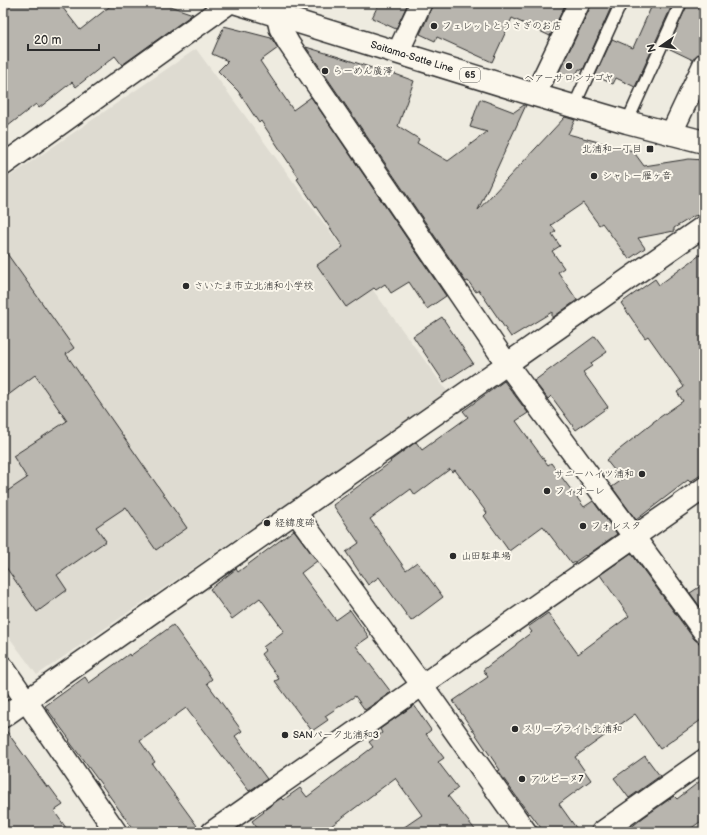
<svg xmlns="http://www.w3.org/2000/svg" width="707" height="835" font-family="'Balsamiq Sans','Klee One',sans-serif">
<rect width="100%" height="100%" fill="#eeebe0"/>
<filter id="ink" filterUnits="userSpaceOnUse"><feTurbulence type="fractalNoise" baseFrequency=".025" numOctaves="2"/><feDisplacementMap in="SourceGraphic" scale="8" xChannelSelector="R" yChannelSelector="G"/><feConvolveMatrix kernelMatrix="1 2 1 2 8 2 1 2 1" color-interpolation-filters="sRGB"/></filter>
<g filter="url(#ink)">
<path fill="#dedbd1" d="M196,49L447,391L348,462L37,675L3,629V181Z"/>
<g fill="#b8b5ae" stroke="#2b2b2b">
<path d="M3,3H59L80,30L114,3H161L193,14L122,65L115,56L76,87L72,82L39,108L36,104L3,130Z"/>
<path d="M379,3H408L396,29L372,18Z"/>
<path d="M433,3H566L550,36L512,18L492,62L437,37L435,41L420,34L432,8Z"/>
<path d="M591,3H613L583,70L579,69L573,81L558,74L590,8Z"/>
<path d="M653,3H673L635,87L616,78L613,84L595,76L612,39L633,48Z"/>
<path d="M688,3H704V52L698,54L693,60L668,48Z"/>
<path d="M224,26L271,38L278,48L260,61L293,110L311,97L446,296L427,309L409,282L391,293L385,284L376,290L374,288L346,307L317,265L343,247L297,179L299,178L261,121L259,123L238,91L218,71L228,61L212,54Z"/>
<path d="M306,47L339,57L378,70L379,68L414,81L398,126L419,139L417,143L448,161L487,132L470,127L480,99L514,112L524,105H526L478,210L565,117L575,120L568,134L633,151L644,166L689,159L704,160V214L694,216L674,228V231L638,238L645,248L629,259L602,223L599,225L583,203L551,225L556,231L552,234L560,246L552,251L564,268L558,272L577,300L552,318V312L511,337L479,290L476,292L468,281L466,282Z"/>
<path d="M3,248L74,348L66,354L187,528L156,550L126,507L96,527L106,541L57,575L67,590L37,612L3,563V494L27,478L13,456L67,421L35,375L3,399Z"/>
<path d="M704,252V473L690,482L688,480L636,520L612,487L622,480L606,460L653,423V422L683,401L677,392L684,387L648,336L645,338L621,303L655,279L659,285Z"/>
<path d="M442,317L473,363L444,382L413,336Z"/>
<path d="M595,336L607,352L591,363L592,366L583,372L608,407L576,430L551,396L548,399L534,381Z"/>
<path d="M504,381L528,413L516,421L548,465L551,463L584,507L593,501L617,534L586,556L585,555L572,564L543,526L509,551L484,516L487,513L455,470L452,472L450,469L415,495L411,489L370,519L406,570L417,562L443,597L411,621L379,577L368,585L346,552L359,543L333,505L391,462L390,461L416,442L422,450L468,417L463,411Z"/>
<path d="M294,530L317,561L301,573L336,620L350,610L369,637L356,646L391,692L365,710L355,696L325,716L328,720L312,731L275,681L279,679L261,654L266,650L263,647L284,631L260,598L232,619L210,589L236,569L238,572Z"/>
<path d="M631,553L694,639L699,643L704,644V718L660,749L635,714L575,757L591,780L559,804L579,832H544L530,813L529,814L498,771L500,770L453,701L488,677L483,670L516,645V644L532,632L528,627L548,613L578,654L629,616L600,575Z"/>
<path d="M704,584V612L690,593Z"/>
<path d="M173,625L212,679L207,683L242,731L235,736L267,779L249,791L186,708L140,741L155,762L152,764L200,830V832H135L101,784L69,741L70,740L45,706L85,677L89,683L129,654L130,656Z"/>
<path d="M414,705L431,730L426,734L444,758L438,762L458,788L448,796L477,832H397L422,815L395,778L323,832H260L252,821L264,812L263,811L281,798L283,800L300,788L307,797L373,747L369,742L382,733L380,729Z"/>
<path d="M3,729H5L47,787L49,786L63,805L54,811L69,832H3Z"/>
<path d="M645,756L660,776L629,798L614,778Z"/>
<path d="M704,778V819L686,832H625L644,817L674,796L677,799Z"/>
</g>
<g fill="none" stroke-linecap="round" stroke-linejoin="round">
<g stroke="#2b2b2b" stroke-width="14">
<g id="service">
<path d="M574,106L621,3"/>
<path d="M627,122L681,3"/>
</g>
</g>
<g stroke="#2b2b2b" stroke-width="24">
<g id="minor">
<path d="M277,15L280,28L289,44L507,364L704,632"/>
<path d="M398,52L421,3"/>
<path d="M535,95L579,3"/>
<path d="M671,134L704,64"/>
<path d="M3,165L229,3"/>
<path d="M296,513L422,685L526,832"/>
<path d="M3,667L116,832"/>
<path d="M3,717L704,226"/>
<path d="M212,832L704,488"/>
<path d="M602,832L704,760"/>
</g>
</g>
<g stroke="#2b2b2b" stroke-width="25">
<path id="primary" d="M237,3L535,95L627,122L704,142"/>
</g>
<use href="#service" stroke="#fbf7ec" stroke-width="11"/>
<use href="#minor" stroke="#fbf7ec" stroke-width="21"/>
<use href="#primary" stroke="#fbf7ec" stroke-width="22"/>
</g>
</g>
<g fill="#2b2b2b" stroke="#fbf7ec" stroke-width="1.5">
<circle cx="434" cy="26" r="4"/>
<circle cx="569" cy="66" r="4"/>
<circle cx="325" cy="71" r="4"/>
<rect x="646" y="145" width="8" height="8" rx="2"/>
<circle cx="594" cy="176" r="4"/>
<circle cx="186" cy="286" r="4"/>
<circle cx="642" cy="474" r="4"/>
<circle cx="547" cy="491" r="4"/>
<circle cx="267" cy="523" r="4"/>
<circle cx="583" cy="526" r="4"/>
<circle cx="453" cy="556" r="4"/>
<circle cx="515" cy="729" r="4"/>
<circle cx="285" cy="735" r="4"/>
<circle cx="522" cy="779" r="4"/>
</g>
<g text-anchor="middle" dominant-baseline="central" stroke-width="4" stroke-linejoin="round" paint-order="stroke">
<rect fill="#fbf7ec" stroke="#696865" stroke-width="1" x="460" y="68" width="20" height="14" rx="3"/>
<g font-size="9" font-weight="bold" fill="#2b2b2b">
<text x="470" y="75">65</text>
</g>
<g font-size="10" fill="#2b2b2b" stroke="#fbf7ec" text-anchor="start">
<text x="442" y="26">フェレットとうさぎのお店</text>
<text x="333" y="71">らーめん廣澤</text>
<text x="569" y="78" text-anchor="middle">ヘアーサロンナゴヤ</text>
<text x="642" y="149" text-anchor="end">北浦和一丁目</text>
<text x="602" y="176">シャトー雁ヶ音</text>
<text x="194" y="286">さいたま市立北浦和小学校</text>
<text x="634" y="474" text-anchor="end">サニーハイツ浦和</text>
<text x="555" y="491">フィオーレ</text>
<text x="275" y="523">経緯度碑</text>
<text x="591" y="526">フォレスタ</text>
<text x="461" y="556">山田駐車場</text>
<text x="523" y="729">スリーブライト北浦和</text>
<text x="293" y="735">SANパーク北浦和3</text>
<text x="530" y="779">アルピーヌ7</text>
</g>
<g font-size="10" fill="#2b2b2b" stroke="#fbf7ec">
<text transform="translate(412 57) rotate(17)">Saitama-Satte Line</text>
</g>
</g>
<rect width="707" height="835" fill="none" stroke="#fbf7ec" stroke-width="16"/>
<rect x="8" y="8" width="691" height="819" fill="none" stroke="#2b2b2b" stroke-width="1.5" filter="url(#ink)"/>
<g transform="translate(661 46) rotate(257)" stroke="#fbf7ec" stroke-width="3" paint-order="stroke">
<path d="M0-3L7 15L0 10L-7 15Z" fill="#2b2b2b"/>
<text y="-6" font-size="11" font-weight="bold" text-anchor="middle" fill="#2b2b2b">N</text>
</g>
<path d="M28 44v6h71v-6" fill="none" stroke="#2b2b2b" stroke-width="2"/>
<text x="34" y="44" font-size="12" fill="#2b2b2b" stroke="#fbf7ec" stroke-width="3" paint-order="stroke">20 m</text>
</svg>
